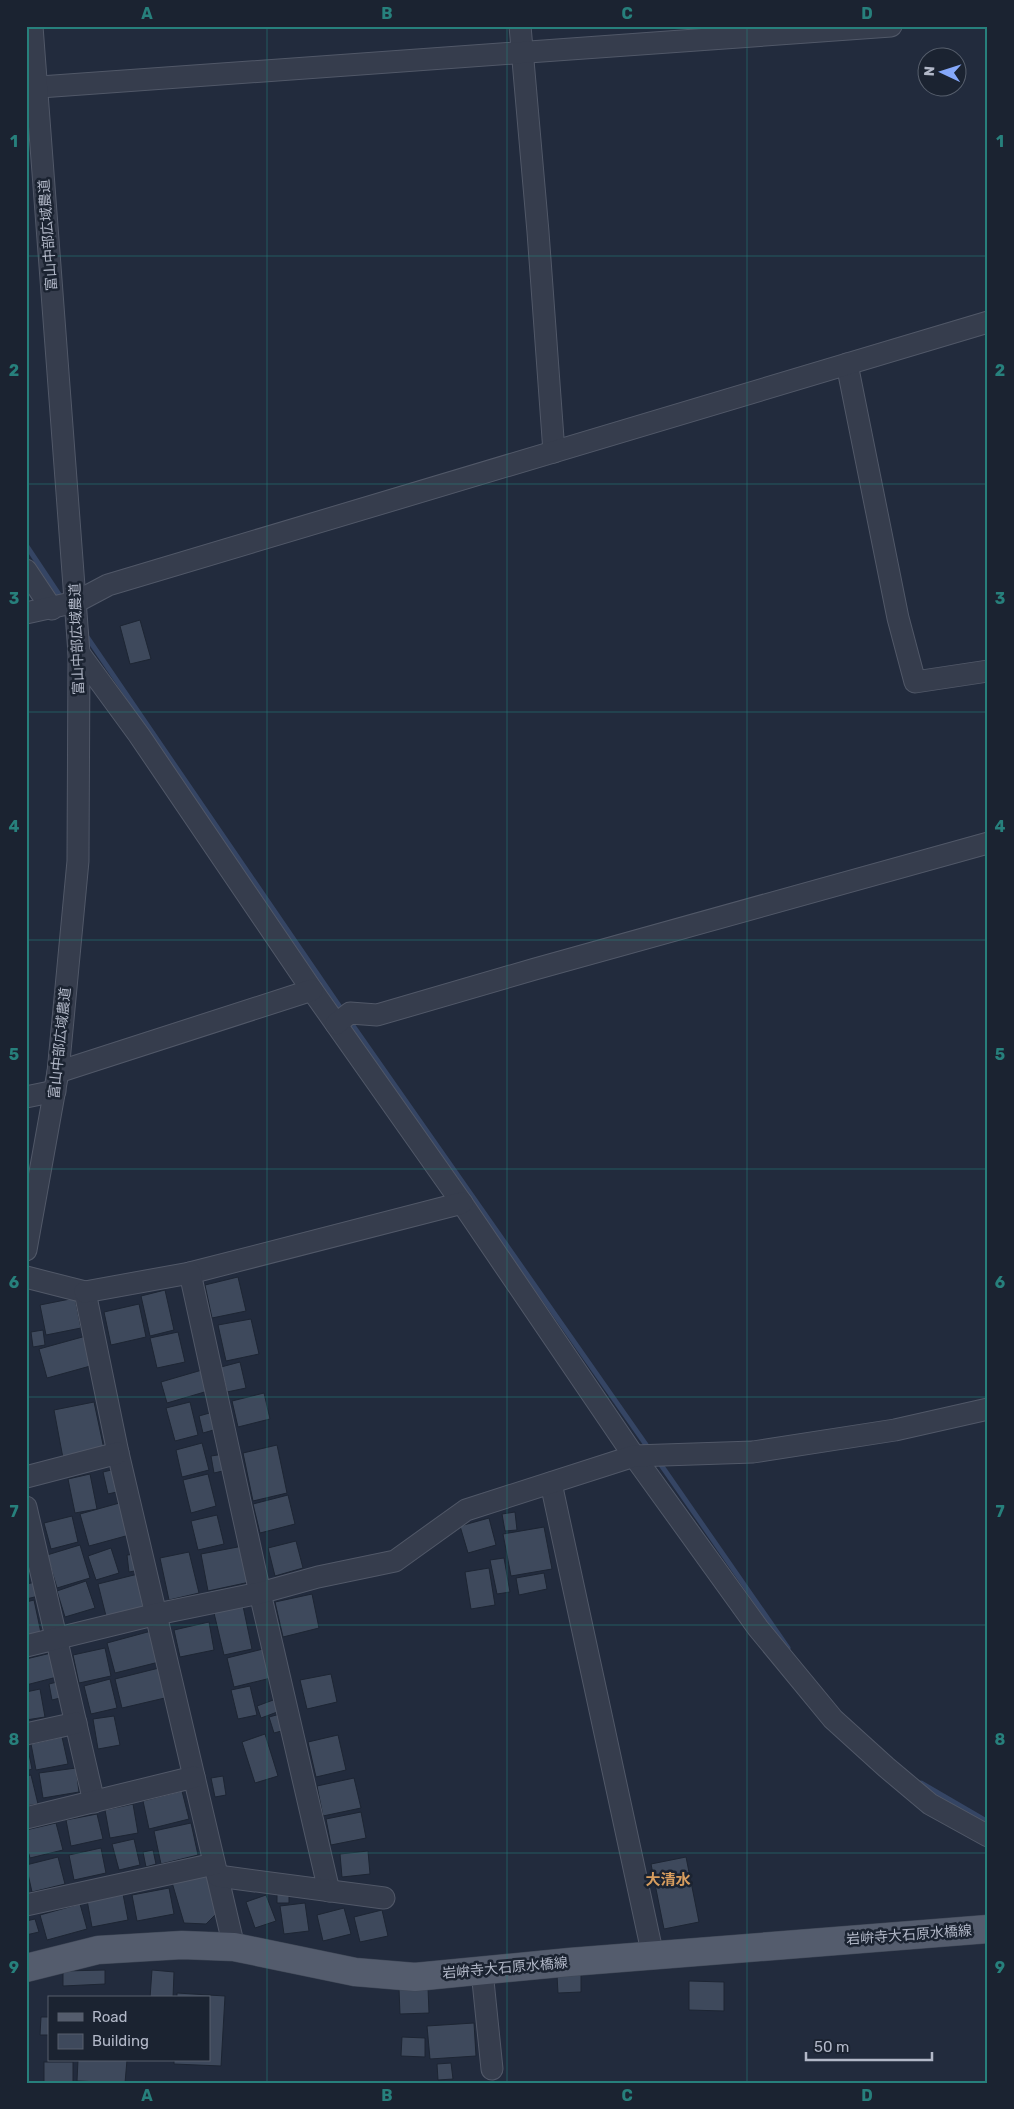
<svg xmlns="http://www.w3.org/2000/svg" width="1014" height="2109" font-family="Rubik,'Noto Sans JP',sans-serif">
<rect width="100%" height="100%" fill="#222b3d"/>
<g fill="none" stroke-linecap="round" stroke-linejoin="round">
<g stroke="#354564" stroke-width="5">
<path d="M26,545L62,599"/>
<path d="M85,634L344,1013"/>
<path d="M349,1020L649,1449"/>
<path d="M659,1462L788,1648"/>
<path d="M921,1783L988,1822"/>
</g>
</g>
<g fill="#3e495c" stroke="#1d2533">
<path d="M140,620L151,659L130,664L120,626Z"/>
<path d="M238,1277L246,1311L212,1318L205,1285Z"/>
<path d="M165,1290L174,1330L150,1336L141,1296Z"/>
<path d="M75,1298L81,1328L46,1335L40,1305Z"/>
<path d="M139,1304L146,1337L111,1345L104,1312Z"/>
<path d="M251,1319L259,1354L226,1361L218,1325Z"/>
<path d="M43,1330L45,1345L33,1347L31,1332Z"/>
<path d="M178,1332L185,1362L157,1368L150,1338Z"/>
<path d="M86,1336L94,1365L47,1378L39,1349Z"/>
<path d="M240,1362L246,1388L227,1392L221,1367Z"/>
<path d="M202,1370L208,1391L167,1403L161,1382Z"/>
<path d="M264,1393L270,1419L238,1427L232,1401Z"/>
<path d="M94,1402L104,1449L63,1458L54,1410Z"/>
<path d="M190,1402L198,1435L175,1441L166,1408Z"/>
<path d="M213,1412L217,1429L203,1433L199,1416Z"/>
<path d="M202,1443L209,1470L182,1477L176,1450Z"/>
<path d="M277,1445L287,1493L253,1501L243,1453Z"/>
<path d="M224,1454L227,1470L214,1473L211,1456Z"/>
<path d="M120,1468L125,1490L108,1494L103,1472Z"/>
<path d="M90,1474L97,1509L75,1513L68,1479Z"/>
<path d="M208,1474L216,1506L191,1513L183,1480Z"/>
<path d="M288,1495L295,1524L260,1533L253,1504Z"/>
<path d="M123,1502L133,1534L89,1546L80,1514Z"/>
<path d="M515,1512L517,1530L505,1531L502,1514Z"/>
<path d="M217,1515L224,1544L198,1550L191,1521Z"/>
<path d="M72,1516L78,1542L51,1549L44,1523Z"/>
<path d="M489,1518L496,1545L468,1553L460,1526Z"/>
<path d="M544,1527L552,1569L511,1576L503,1534Z"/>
<path d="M296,1541L303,1568L275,1576L268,1548Z"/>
<path d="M80,1545L90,1578L57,1588L47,1555Z"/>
<path d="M243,1546L250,1582L208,1591L201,1554Z"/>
<path d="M111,1548L119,1573L96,1580L88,1556Z"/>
<path d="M189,1552L199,1593L169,1600L160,1558Z"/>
<path d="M137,1554L140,1570L129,1572L127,1555Z"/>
<path d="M504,1558L510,1592L497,1594L490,1560Z"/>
<path d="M489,1568L495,1605L471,1609L465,1572Z"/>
<path d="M142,1573L150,1605L106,1616L98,1584Z"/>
<path d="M544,1573L547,1589L519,1595L516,1578Z"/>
<path d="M86,1581L95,1608L65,1617L57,1591Z"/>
<path d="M36,1582L39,1596L26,1599V1584Z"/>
<path d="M312,1594L319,1628L283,1637L275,1602Z"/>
<path d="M34,1600L41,1633L26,1636V1602Z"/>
<path d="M243,1606L252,1649L224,1655L214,1613Z"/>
<path d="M209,1622L214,1650L180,1657L174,1630Z"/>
<path d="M155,1630L163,1661L115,1673L107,1643Z"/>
<path d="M105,1648L111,1676L79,1683L73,1655Z"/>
<path d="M263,1649L271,1678L234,1687L227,1658Z"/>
<path d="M51,1653L57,1677L26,1685V1659Z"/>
<path d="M163,1667L169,1697L122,1708L115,1679Z"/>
<path d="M331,1674L337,1702L307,1709L300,1680Z"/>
<path d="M110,1679L117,1708L91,1714L84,1686Z"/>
<path d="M57,1682L60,1698L52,1700L49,1684Z"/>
<path d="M250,1686L257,1715L238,1719L231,1690Z"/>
<path d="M40,1689L45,1717L26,1720V1692Z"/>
<path d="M276,1699L280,1711L261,1718L257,1706Z"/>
<path d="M280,1714L285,1730L274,1733L269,1717Z"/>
<path d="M114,1716L120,1745L98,1749L93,1719Z"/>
<path d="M265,1734L278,1776L255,1783L242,1742Z"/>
<path d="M338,1735L346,1770L316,1777L308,1742Z"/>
<path d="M62,1737L68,1764L36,1770L31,1744Z"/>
<path d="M26,1749H28L32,1769L26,1771Z"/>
<path d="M76,1768L79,1792L43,1798L39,1773Z"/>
<path d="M31,1775L38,1804L26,1806V1776Z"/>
<path d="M223,1776L226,1795L215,1797L211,1778Z"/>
<path d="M354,1778L361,1808L323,1816L317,1786Z"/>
<path d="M182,1791L189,1819L149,1829L143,1801Z"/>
<path d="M133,1804L138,1833L110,1838L105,1810Z"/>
<path d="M361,1812L366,1838L331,1845L326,1819Z"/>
<path d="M97,1814L103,1839L71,1846L66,1820Z"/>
<path d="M56,1823L63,1850L30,1858L26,1844V1830Z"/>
<path d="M191,1823L198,1855L161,1864L154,1831Z"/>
<path d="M134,1839L140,1865L119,1870L112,1844Z"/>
<path d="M101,1848L106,1873L74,1880L69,1855Z"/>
<path d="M153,1850L156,1864L146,1867L143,1852Z"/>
<path d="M368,1851L370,1874L342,1877L340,1854Z"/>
<path d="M58,1857L65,1884L32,1892L26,1865Z"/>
<path d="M686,1857L699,1922L664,1929L651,1864Z"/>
<path d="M206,1874L216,1914L206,1924L184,1923L171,1879Z"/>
<path d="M169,1888L174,1914L137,1921L132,1895Z"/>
<path d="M277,1891L289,1892V1903H277Z"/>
<path d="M123,1894L128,1920L92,1927L87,1900Z"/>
<path d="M266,1895L276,1921L255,1928L246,1902Z"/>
<path d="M305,1903L309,1931L284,1934L280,1906Z"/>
<path d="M80,1904L87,1929L47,1940L40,1915Z"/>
<path d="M344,1908L351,1934L323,1941L317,1915Z"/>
<path d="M382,1910L388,1936L360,1942L354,1917Z"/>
<path d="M35,1919L39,1932L26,1935V1921Z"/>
<path d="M105,1970V1984L63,1986V1971Z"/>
<path d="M152,1970L174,1972L173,1998H150Z"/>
<path d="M581,1974V1992L558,1993L557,1975Z"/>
<path d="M689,1981L724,1982V2011L689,2010Z"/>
<path d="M428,1988L429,2013L400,2014L399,1989Z"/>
<path d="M177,1993L225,1996L221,2066L174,2064V2060H209V1998H177Z"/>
<path d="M41,2017H49V2035H40Z"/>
<path d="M474,2023L476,2056L430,2059L427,2026Z"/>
<path d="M402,2037L425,2038V2057L401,2056Z"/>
<path d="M78,2060H127L125,2083L77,2081Z"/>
<rect x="44" y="2062" width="29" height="21"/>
<path d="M451,2063L453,2079L438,2080L437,2064Z"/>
</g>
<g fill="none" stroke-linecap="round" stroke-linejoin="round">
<g stroke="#515868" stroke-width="23">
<g id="minor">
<path d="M520,26L538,232L554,452"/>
<path d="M26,88L891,26"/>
<path d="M847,364L898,618L915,682L988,671"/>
<path d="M26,570L52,609"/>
<path d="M26,613L76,602L108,585L988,322"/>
<path d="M79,653L139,735L312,990L462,1203L634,1456L758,1628L833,1719L886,1767L930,1804L988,1836"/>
<path d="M336,1024L350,1013L377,1015L535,969L988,843"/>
<path d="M58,1072L312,990"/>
<path d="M26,1097L55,1091"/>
<path d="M26,1250L58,1072L78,861L79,653L32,26"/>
<path d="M190,1273L462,1203"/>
<path d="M26,1277L85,1292L118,1453L234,1947"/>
<path d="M85,1292L190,1273L260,1593L329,1891"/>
<path d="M26,1477L118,1453"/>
<path d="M551,1483L653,1956"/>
<path d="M26,1507L94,1802"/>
<path d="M26,1646L157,1614L260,1593L318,1577L395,1561L466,1510L634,1456L753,1452L895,1430L988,1409"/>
<path d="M26,1734L76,1723"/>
<path d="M26,1818L194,1777"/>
<path d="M218,1876L384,1898"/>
<path d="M26,1905L214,1864"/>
<path d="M482,1971L492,2069"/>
</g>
</g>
<g stroke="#3f4756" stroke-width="29">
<path id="major" d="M26,1968L98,1950L182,1945L234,1947L355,1972L415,1977L570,1962L988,1929"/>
</g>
<use href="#minor" stroke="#363d4d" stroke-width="21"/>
<use href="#major" stroke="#545c6d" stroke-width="28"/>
</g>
<path fill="none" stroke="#27807c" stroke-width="1" stroke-opacity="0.55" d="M267,26V2083M507,26V2083M747,26V2083M26,256H988M26,484H988M26,712H988M26,940H988M26,1169H988M26,1397H988M26,1625H988M26,1853H988"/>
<g text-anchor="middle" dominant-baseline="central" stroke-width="5" stroke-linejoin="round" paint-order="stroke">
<g font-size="14" fill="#b2b8c8" stroke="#1b2331">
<text transform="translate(48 235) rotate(-94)">富山中部広域農道</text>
<text transform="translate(77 639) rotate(-92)">富山中部広域農道</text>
<text transform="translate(60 1043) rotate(-84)">富山中部広域農道</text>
<text transform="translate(909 1935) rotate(-4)">岩峅寺大石原水橋線</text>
<text transform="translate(505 1968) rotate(-5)">岩峅寺大石原水橋線</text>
</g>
<g font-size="15" font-weight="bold" fill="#d79d5e" stroke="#1b2331">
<text x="668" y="1880">大清水</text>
</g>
</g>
<rect width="1014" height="2109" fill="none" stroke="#1b2331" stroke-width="55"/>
<rect x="48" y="1996" width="162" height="65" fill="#1b2331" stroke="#575f6d"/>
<rect x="58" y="2013" width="25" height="8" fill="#545c6d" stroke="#575f6d"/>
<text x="92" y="2022" font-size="15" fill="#b2b8c8">Road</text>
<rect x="58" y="2034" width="25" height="15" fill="#3e495c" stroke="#575f6d"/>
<text x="92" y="2046" font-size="15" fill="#b2b8c8">Building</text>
<g transform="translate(942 72) rotate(274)"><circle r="24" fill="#1b2331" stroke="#575f6d"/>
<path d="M0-4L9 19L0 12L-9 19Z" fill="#85a8fa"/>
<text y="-8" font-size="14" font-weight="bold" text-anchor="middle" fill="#b2b8c8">N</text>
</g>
<path d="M806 2052v8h126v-8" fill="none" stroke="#b2b8c8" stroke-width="2.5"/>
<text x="814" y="2052" font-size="15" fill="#b2b8c8" stroke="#1b2331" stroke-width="4" paint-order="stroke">50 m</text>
<rect x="28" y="28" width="958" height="2054" fill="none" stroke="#27807c" stroke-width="2"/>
<g font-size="16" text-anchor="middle" font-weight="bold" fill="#27807c">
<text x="147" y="19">A</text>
<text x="387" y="19">B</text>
<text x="627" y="19">C</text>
<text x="867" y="19">D</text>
<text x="14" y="147">1</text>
<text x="1000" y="147">1</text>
<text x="14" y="376">2</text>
<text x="1000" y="376">2</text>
<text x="14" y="604">3</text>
<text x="1000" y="604">3</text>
<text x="14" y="832">4</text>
<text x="1000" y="832">4</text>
<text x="14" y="1060">5</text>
<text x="1000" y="1060">5</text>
<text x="14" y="1288">6</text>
<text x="1000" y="1288">6</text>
<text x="14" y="1517">7</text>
<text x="1000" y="1517">7</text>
<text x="14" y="1745">8</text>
<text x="1000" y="1745">8</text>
<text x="14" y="1973">9</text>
<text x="1000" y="1973">9</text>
<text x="147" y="2101">A</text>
<text x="387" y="2101">B</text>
<text x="627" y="2101">C</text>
<text x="867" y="2101">D</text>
</g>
</svg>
